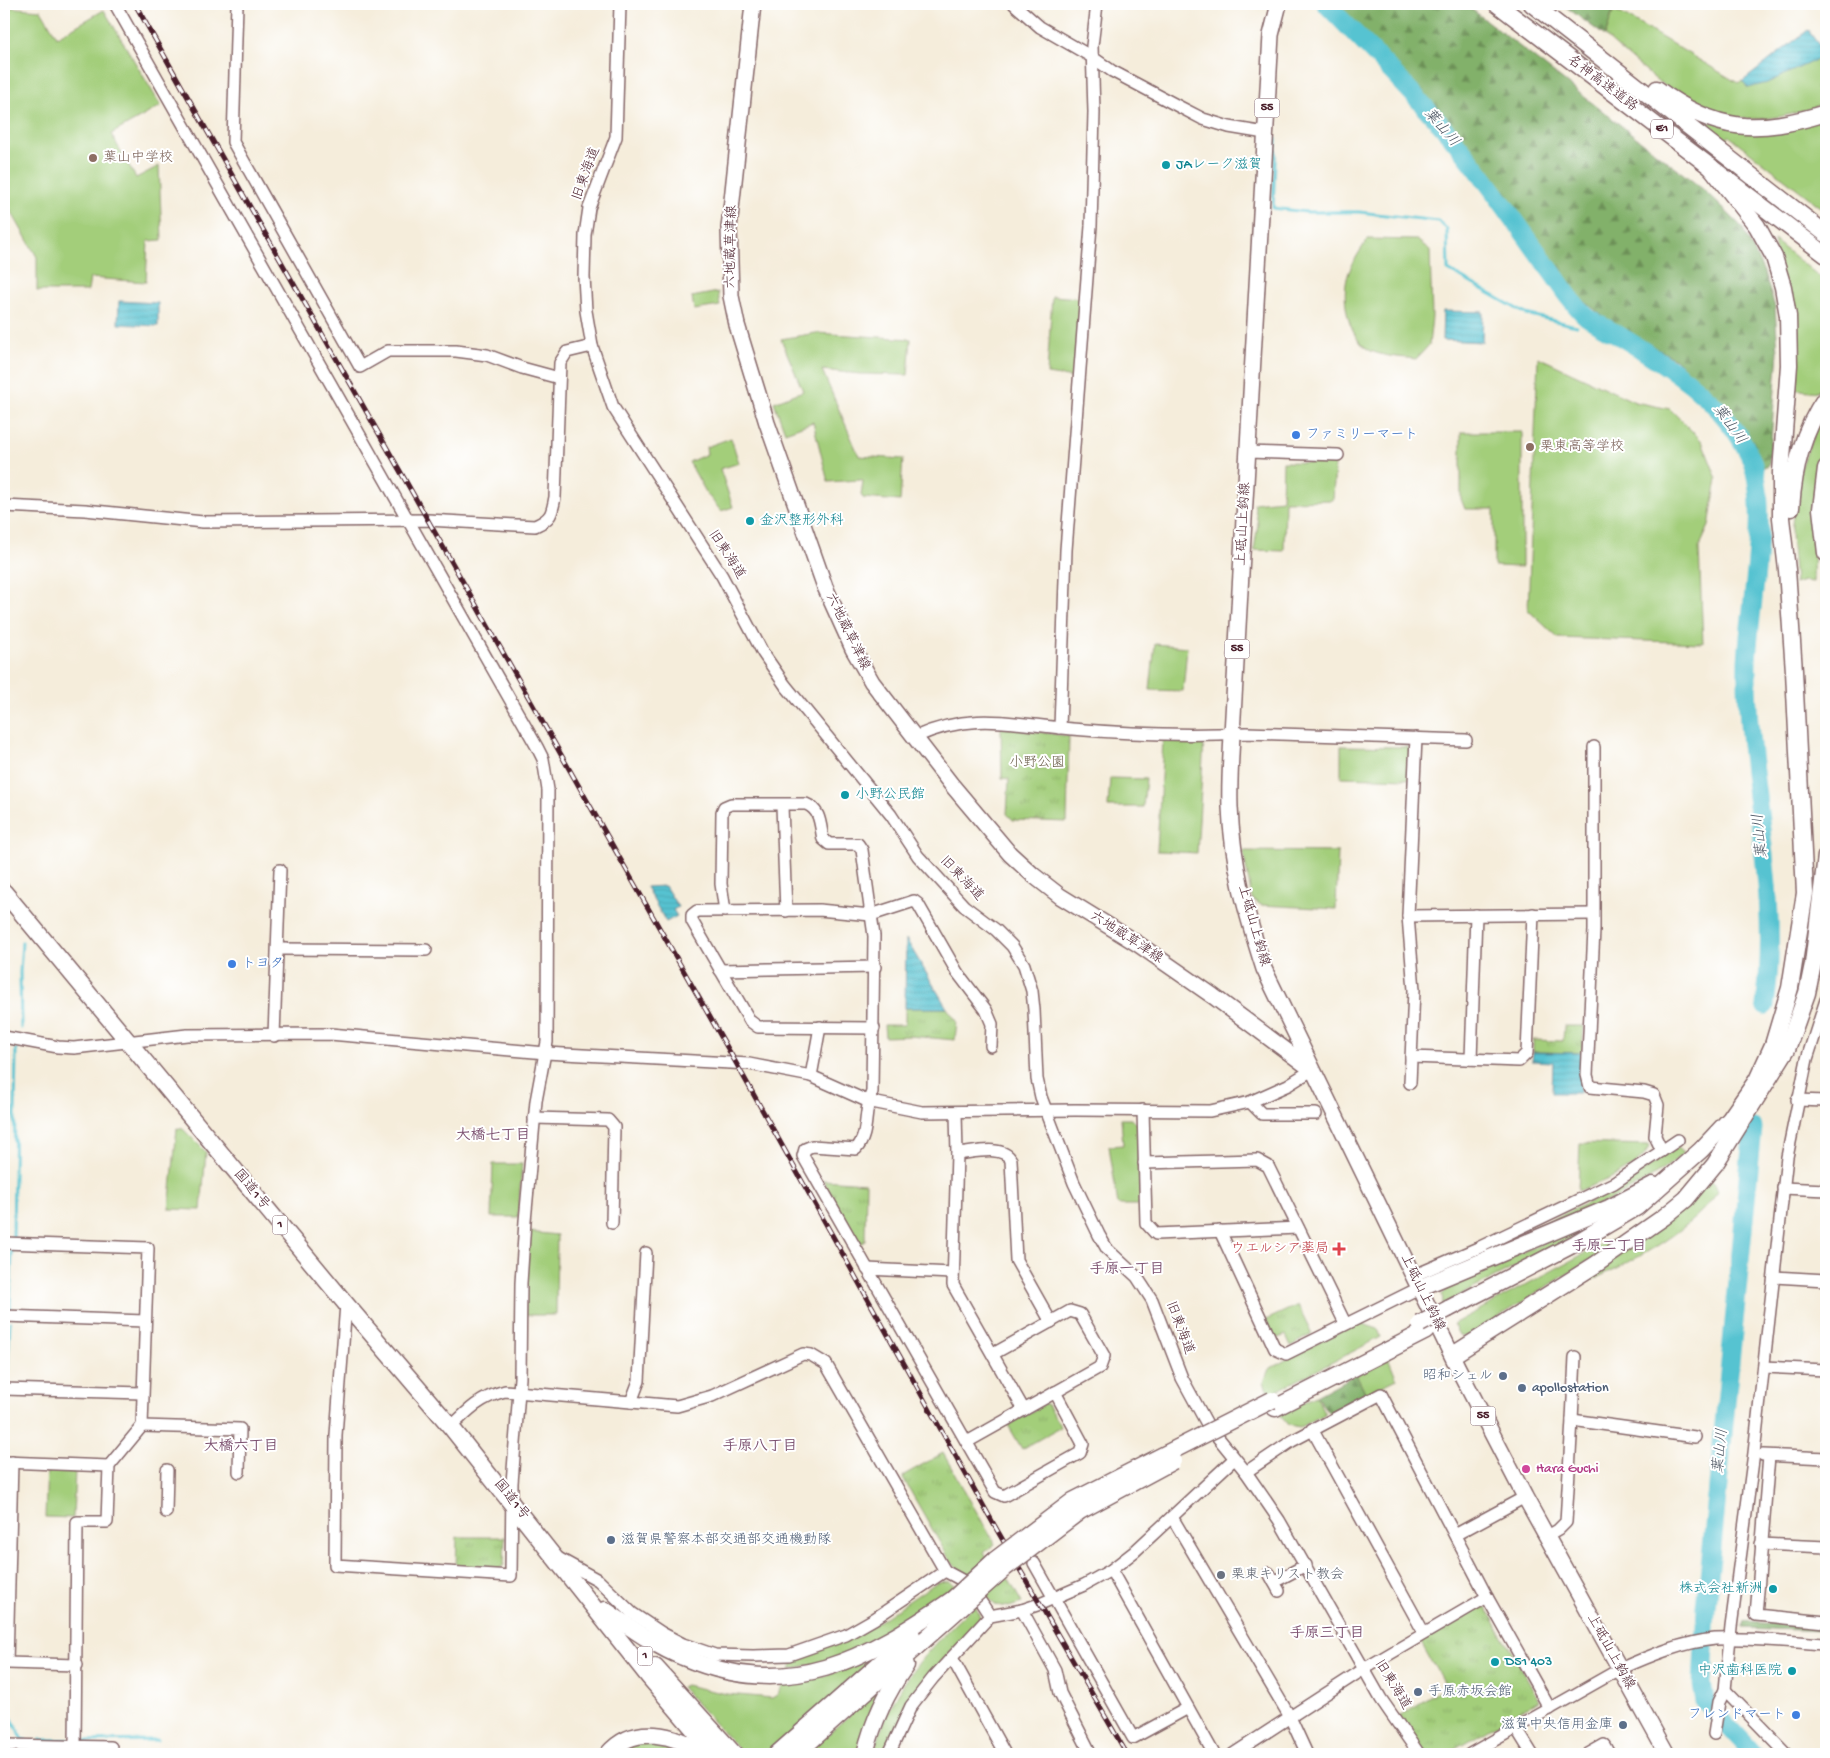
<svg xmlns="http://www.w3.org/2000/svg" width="1830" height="1758" font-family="'Gochi Hand','Klee One',sans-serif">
<defs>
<pattern id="forest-firs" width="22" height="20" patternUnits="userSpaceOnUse" patternTransform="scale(1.25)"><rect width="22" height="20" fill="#82b16a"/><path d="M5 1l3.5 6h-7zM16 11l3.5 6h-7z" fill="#6c8f57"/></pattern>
<pattern id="park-tufts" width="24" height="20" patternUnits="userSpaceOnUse" patternTransform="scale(1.25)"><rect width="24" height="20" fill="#a3ce7a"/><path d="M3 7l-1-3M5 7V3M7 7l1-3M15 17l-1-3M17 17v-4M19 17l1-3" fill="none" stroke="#8eb06a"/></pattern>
<pattern id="water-rules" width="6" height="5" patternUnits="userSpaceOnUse" patternTransform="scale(1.25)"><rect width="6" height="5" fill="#57c3d1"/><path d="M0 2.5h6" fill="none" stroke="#4da7b4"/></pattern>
</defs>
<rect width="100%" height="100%" fill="#fff"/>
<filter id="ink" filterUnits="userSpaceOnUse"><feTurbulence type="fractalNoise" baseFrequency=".02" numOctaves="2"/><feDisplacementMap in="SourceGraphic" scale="10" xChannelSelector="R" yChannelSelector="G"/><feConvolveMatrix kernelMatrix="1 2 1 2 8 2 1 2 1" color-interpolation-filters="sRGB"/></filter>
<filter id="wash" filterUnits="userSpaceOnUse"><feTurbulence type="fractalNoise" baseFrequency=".0096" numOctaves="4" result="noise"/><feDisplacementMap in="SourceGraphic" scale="20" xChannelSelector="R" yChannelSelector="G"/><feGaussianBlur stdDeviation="1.12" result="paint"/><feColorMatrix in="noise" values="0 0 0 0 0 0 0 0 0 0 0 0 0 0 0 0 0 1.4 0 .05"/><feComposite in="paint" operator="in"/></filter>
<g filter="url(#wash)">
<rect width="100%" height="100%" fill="#f5eddb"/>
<g fill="#a3ce7a" stroke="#767652">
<path d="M6,7L41,10L57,37L104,10L161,106L111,134L136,178L159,166L162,240L148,241L146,282L90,278L88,291H37V257L4,199V8Z"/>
<path d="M1613,12L1622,14L1738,83L1743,81L1748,88L1826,55V71L1816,88L1824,103C1727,144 1675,99 1605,36Z"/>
<path d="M1826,117V211L1729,136L1724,141L1700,123Z"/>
<path d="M1368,239L1417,240L1430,250L1432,317L1429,345L1416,359C1401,357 1385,357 1371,351C1347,339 1340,295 1349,272C1354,260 1361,249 1368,239Z"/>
<path d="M1774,240L1826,282V385L1819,392L1791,389Z"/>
<path d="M718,292L720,306L694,310L692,297Z"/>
<path d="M1052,296L1081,298L1074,378L1047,374Z"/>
<path d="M816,333L911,339L908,375L860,374L822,370L859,456L903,459L900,501L863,498L861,495L863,481L860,480L828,482L813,422L785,432L774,402L803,391L781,339Z"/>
<path d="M1538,357L1635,402L1670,409L1702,441L1717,479L1709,526L1699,548L1703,643L1558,638L1528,610Z"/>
<path d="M1820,417L1826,420C1826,438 1819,455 1817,473C1812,509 1814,546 1813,582L1804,581L1795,584L1791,534L1797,479Z"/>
<path d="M1461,432H1522V567L1494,566V509H1465L1461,499Z"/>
<path d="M731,438L739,463L720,469L733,507L721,511L707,494L689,462L707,454L706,447Z"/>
<path d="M1283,462L1335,463L1333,500L1285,501L1284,551L1254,550L1258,524L1254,503L1282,500Z"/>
<path d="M1155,644L1187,647L1183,691L1150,690Z"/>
<path d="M1163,740L1204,741L1197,853L1157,851Z"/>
<path d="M1341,746L1407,747L1410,749L1409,779L1341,777Z"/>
<path d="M1110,778L1146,779L1143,807H1108Z"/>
<path d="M1243,851L1338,852L1336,909L1261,905L1252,899Z"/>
<path d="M1121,1119H1131L1138,1125L1141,1205H1118L1109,1146L1123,1145Z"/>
<path d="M177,1128L183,1129L206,1152L201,1210L169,1209Z"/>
<path d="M1580,1143L1649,1145L1650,1147C1637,1171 1603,1181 1578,1191Z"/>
<path d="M1676,1146L1684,1153C1633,1197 1569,1217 1508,1243L1506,1241L1627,1184Z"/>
<path d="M493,1164H522L518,1217H491Z"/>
<path d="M1710,1179L1715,1184L1718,1192C1685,1237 1629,1263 1579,1286L1577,1283Z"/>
<path d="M1574,1230L1576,1236L1443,1304L1442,1295L1454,1281Z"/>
<path d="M529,1232L557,1235L556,1315H525Z"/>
<path d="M1611,1239L1614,1245L1468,1336L1459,1335L1453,1324Z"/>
<path d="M1357,1322L1378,1329L1381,1337L1269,1395L1264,1382L1269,1369Z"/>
<path d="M1388,1357L1397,1379L1366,1394L1356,1374Z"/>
<path d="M1316,1396L1325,1414L1300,1427L1288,1425L1279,1414Z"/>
<path d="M47,1468L75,1469L73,1518L45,1517Z"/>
<path d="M949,1581L958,1587L936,1605L851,1656L790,1669L797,1657L860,1634L937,1582Z"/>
<path d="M975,1605L980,1617L979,1622L927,1677L884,1754H874C891,1688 926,1649 975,1605Z"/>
<path d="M882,1655L769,1754H743L681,1687L685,1685L727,1694L772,1698L777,1695L785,1682L828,1675Z"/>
<path d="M884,1685L861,1754H805Z"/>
<path d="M638,1741H662L692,1754H617Z"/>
</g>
<g fill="url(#forest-firs)" stroke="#66684a">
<path d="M1334,4H1465L1704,190L1742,227L1764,272L1775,307L1778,352L1769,465L1761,468L1742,433L1714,396L1675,359L1606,319L1578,296L1456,131Z"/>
<path d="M1562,4H1615L1605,36Z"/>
<path d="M1826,71V102L1824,103L1816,88Z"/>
<path d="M1356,1374L1366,1394L1329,1413L1316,1396Z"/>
<path d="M1744,1622L1826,1627V1631L1743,1628Z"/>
</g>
<g fill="url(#park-tufts)" stroke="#767652">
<path d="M1001,727L1069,736L1067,822L1013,820L1007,814L1009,779L1002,778Z"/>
<path d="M905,1008H947L957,1021L955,1040L910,1036L885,1037L884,1025H905Z"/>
<path d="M1564,1026H1584L1582,1053L1533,1052V1040L1563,1041Z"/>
<path d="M823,1180L866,1183L865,1241L859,1244Z"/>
<path d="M1298,1305L1312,1334L1291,1346L1286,1335L1275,1339L1266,1320Z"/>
<path d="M1046,1403L1061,1427L1022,1449L1008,1425Z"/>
<path d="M943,1453L995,1544L984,1553L1002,1581L1008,1578L1022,1603L1009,1607L995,1605L951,1562L903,1478L904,1475Z"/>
<path d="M457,1537H505L504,1565L499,1569L456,1568Z"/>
<path d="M1483,1605L1486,1607L1539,1700L1446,1754H1425L1399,1716L1446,1687L1420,1641Z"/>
</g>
<g fill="url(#water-rules)" stroke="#50717e">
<path d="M1808,30L1826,55L1767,83L1748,88L1743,81Z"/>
<path d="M119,301L158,303V326L118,324Z"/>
<path d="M1443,311L1483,312L1482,342L1442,340Z"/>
<path d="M665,886L678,907L673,910L677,916L666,922L646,887Z"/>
<path d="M906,939L947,1008H905Z"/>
<path d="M1533,1052L1582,1053L1580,1093H1552L1553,1062L1532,1061Z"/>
</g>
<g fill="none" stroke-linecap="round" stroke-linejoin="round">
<g stroke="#57c3d1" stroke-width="3">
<path d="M1276,139L1273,208L1306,212H1359L1438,221L1447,229L1448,270L1526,314L1576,326"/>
<path d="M1587,316L1602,325"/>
<path d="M21,1028L20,972L22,942"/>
<path d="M13,1238L16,1049"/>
<path d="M10,1312L12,1250"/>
<path d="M7,1384L10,1322"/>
<path d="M6,1453L7,1396"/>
<path d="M4,1519L5,1469"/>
<path d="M4,1704L23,1740H26"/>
<path d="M40,1740H67"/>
<path d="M83,1741L157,1740"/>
<path d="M163,1754L164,1749"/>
</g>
<g stroke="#57c3d1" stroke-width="19">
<path d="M1326,4C1378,58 1433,111 1478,170C1503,203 1526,237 1551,271C1562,286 1573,305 1587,317C1597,324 1608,329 1618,335C1669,366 1720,397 1748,452C1773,500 1749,606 1747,663C1745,777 1782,890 1765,1005"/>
<path d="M1753,1128L1706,1608L1702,1684L1705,1701L1754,1754"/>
</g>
</g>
</g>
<g filter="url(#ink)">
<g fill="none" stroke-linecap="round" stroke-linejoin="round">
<g stroke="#866769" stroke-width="14">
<g id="minor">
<path d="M115,4L537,747L543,759L548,790L547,1042L536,1101L525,1221L521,1283L520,1378L512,1483L511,1576L335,1565L336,1435L346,1304"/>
<path d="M237,4L233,142L360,367L388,351H456L487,355L522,368L559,378"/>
<path d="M620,4L616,137L589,208L585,235L584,277L586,311L592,346L613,407L722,576L763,653L785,685L891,815L918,856L964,906L996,930L1012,946L1024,965L1032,991L1034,1010L1037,1079L1041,1097L1074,1183L1099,1235L1107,1249L1137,1277L1152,1300L1182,1378L1207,1424L1246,1472L1279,1520L1381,1699L1419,1754"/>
<path d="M1014,4L1040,27L1092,57L1112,71L1178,106L1203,119L1229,127L1265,133"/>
<path d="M1248,452L1338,455"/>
<path d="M4,506L85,510L203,522L428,520L535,526C551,519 552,514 555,497L560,363L567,352L592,346"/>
<path d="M1060,728L1066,550L1091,226L1094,112L1092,46L1097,4"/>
<path d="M915,737C974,711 1011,724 1072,729C1129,734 1189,736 1246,733L1466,740"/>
<path d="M1594,747V930L1587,1075L1590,1087L1644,1092L1654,1095L1658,1105L1655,1136L1662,1151"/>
<path d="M782,806L786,911"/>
<path d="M725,911L721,884L722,812L724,807L731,804H806C821,810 820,825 823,839L829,844H858L862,850L874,936L872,1092C863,1110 870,1134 856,1149L812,1146L805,1149L803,1156L995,1492L1004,1496L1080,1453L1083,1444L1055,1392"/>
<path d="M1408,916L1593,914"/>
<path d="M278,949L426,950"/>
<path d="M720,970L875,967"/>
<path d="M874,1028L758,1027L750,1021L692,921V915L697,911L819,910L871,915L914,901L918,904L957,972L986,1010L992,1024L991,1046"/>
<path d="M274,1036L280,870"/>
<path d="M4,1037L58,1047L74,1048L187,1035L330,1034L546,1053L749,1064L811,1076L867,1101L922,1112L1075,1110L1210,1111L1250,1102L1288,1085L1312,1070"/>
<path d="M1411,1057L1519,1061L1527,1053L1533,914"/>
<path d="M1471,1059L1476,915"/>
<path d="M811,1076L820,1027"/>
<path d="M1410,1083L1414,990L1408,916L1416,738"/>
<path d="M1797,1100L1826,1101"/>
<path d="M1250,1102L1262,1114H1316"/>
<path d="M1143,1110L1146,1223L1156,1234L1298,1228"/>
<path d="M956,1113L957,1154L953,1285L1024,1410"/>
<path d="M534,1118L608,1120L614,1127L612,1223"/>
<path d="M957,1154C972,1153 1003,1144 1011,1160L1016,1260L1051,1322"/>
<path d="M1144,1163L1257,1160L1268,1166L1345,1323"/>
<path d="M1783,1188L1826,1190"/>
<path d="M1220,1231L1275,1349L1286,1354L1419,1288"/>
<path d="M4,1243L148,1248L142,1426L109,1466L107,1522H77L75,1746"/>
<path d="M867,1269L952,1273"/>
<path d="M1413,1276L1478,1248L1614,1183L1678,1140"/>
<path d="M1774,1277L1826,1280"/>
<path d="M4,1316L145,1321"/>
<path d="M1764,1367L1826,1370"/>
<path d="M4,1389L142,1393"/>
<path d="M631,1402L639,1381L646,1253"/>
<path d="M1572,1420L1575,1357"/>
<path d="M142,1426L240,1429L239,1472"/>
<path d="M451,1427C468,1410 481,1397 505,1391L677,1406L712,1396L803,1354L811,1355L826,1364L945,1571L969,1584L990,1616"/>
<path d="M1312,1429L1424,1633"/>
<path d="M967,1442L1100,1367L1104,1356L1080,1314L1070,1311L993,1354"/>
<path d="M1763,1455L1826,1458"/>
<path d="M1769,1456L1756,1615L1826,1622"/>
<path d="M4,1462L109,1466"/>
<path d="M12,1462L7,1663L77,1665"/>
<path d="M1246,1472L1292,1441L1381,1394L1487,1597L1550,1709"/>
<path d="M166,1512L167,1470"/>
<path d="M1172,1517L1290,1717L1307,1754"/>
<path d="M1455,1535L1525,1497"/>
<path d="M1546,1537L1558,1530L1566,1522L1572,1420L1695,1437"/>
<path d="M1761,1544L1826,1547"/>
<path d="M558,1558L598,1580L632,1613L662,1633L683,1644L715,1655L753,1656L789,1655L846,1635L874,1619L945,1571"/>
<path d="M1034,1563L1133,1738L1188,1708"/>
<path d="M1111,1570L1214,1754"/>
<path d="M1269,1573L1279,1591"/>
<path d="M1274,1582L1306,1565"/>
<path d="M1022,1610L1055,1670L1060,1693L1091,1754"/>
<path d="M952,1658L1005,1754"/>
<path d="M1725,1690L1787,1754"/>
<path d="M1516,1728L1532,1754"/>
<path d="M1714,1734L1719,1702L1725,1690L1731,1627L1754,1453L1787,1157L1807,1059L1826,1000"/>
<path d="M4,1745L111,1747"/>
<path d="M889,1754L911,1706L933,1678L990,1616L1022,1610L1040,1604L1084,1585L1111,1570L1134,1552L1234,1459"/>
<path d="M1233,1754L1364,1669L1487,1597"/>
<path d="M1470,1754L1620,1669C1649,1656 1683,1642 1715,1639C1751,1637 1790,1642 1826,1644"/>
<path d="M1588,1754L1604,1745L1609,1754"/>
</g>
</g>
<g stroke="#866769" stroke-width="18">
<g id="major">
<path d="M753,4L729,228L731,296L737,325L767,423L825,587L853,649L872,682L951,784L1010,854L1033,875L1060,896L1138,944L1213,996L1311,1069"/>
<path d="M1279,4L1271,35L1232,734C1231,758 1229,783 1230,807C1232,864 1247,916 1264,969L1458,1368L1525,1497L1667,1754"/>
</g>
</g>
<g stroke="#866769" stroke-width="19">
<g id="highway">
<path d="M1497,4L1826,255"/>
<path d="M1532,4L1826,234"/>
<path d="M1657,89C1717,133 1757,134 1826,113"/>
<path d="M1826,468L1821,509L1826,553"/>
<path d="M1791,508C1794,466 1803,431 1826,397"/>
<path d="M4,892L346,1304L451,1427L649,1677L715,1754"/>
<path d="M1419,1288L1609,1208L1653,1185"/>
<path d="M1448,1309L1576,1243L1637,1207L1701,1150L1730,1119L1757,1080L1773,1045L1790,988L1805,893L1794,671L1787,570L1781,518V472L1789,365L1788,316L1783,287L1774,257L1757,226L1710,166"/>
<path d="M1453,1355L1595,1265L1664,1217L1686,1199L1715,1164L1787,1049L1807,993L1813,964L1826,856"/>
<path d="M1275,1408L1426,1331"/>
<path d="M605,1610C630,1627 655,1646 683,1657C790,1703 866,1659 953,1599"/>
<path d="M655,1667L734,1754"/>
<path d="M608,1754C634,1723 675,1734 705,1754"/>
<path d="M777,1754L912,1635"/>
<path d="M796,1754L960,1608"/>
<path d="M865,1754C873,1721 886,1693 906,1665"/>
</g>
</g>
<use href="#minor" stroke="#fff" stroke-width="11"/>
<use href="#major" stroke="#fff" stroke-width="15"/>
<use href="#highway" stroke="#fff" stroke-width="16"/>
<g stroke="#4a1f2b" stroke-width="5">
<path id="rail" d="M135,4L736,1063L997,1530L1127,1754"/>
</g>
<use href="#rail" stroke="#fff" stroke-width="3" stroke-dasharray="9" stroke-linecap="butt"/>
<g stroke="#866769" stroke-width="19" stroke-linecap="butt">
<g id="highway-bridge">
<path d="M1420,1324L1448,1309"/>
<path d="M953,1599L995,1560L1073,1501L1272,1400"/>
<path d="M960,1608L1005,1568L1080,1511L1173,1461"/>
</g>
</g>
<use href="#highway-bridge" stroke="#fff" stroke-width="16"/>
</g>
</g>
<g fill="#8d6e63" stroke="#fff" stroke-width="2">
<circle cx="93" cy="158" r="5"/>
<circle cx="1530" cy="447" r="5"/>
</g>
<g fill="#0f9aa8" stroke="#fff" stroke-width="2">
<circle cx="1166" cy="165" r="5"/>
<circle cx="750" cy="521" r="5"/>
<circle cx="845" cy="795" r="5"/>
<circle cx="1773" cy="1589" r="5"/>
<circle cx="1495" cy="1662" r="5"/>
<circle cx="1792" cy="1671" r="5"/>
</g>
<g fill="#3f7fe0" stroke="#fff" stroke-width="2">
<circle cx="1296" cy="435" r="5"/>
<circle cx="232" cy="964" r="5"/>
<circle cx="1796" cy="1715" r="5"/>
</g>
<path fill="#e0444e" stroke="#fff" stroke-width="2" d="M1336.5 1241.5h5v5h5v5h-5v5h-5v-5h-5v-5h5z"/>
<g fill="#5c6f8a" stroke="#fff" stroke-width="2">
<circle cx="1503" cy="1376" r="5"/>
<circle cx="1522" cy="1388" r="5"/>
<circle cx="611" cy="1540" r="5"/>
<circle cx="1418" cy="1692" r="5"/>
<circle cx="1623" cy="1725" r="5"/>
</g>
<circle fill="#d1479c" stroke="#fff" stroke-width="2" cx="1526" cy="1469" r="5"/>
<circle fill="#6b7280" stroke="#fff" stroke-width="2" cx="1221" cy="1575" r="5"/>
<g text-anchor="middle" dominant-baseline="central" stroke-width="4" stroke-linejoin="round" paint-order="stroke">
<g fill="#fff" stroke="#80626b" stroke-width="1">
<rect x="1254.5" y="98.5" width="25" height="19" rx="4"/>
<rect x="1651" y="119.5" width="22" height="19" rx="4"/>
<rect x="1224.5" y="639.5" width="25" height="19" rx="4"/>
<rect x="272.5" y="1215.5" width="15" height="19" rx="4"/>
<rect x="1470.5" y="1406.5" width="25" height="19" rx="4"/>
<rect x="637.5" y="1646.5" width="15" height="19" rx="4"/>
</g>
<g font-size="12" font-weight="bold" fill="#4a1f2b">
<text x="1267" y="108">55</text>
<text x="1662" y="129">E1</text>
<text x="1237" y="649">55</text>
<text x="280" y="1225">1</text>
<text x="1483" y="1416">55</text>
<text x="645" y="1656">1</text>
</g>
<g font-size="14" fill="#4a1f2b" stroke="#fff">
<text transform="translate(1602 84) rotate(37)">名神高速道路</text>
<text transform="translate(587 174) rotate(-70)">旧東海道</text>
<text transform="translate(732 247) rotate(-89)">六地蔵草津線</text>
<text transform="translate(1244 524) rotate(-87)">上砥山上鈎線</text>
<text transform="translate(726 555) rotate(57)">旧東海道</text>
<text transform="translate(847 632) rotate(64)">六地蔵草津線</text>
<text transform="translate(961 879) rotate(46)">旧東海道</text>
<text transform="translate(1253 926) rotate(74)">上砥山上鈎線</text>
<text transform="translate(1126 938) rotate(33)">六地蔵草津線</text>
<text transform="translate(251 1190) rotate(50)">国道1号</text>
<text transform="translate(1422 1293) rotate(64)">上砥山上鈎線</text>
<text transform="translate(1179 1328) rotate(69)">旧東海道</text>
<text transform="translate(511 1500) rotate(51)">国道1号</text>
<text transform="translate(1610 1652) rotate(61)">上砥山上鈎線</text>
<text transform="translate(1392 1685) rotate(58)">旧東海道</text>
</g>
<g font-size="14" fill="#785e54" stroke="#fff" text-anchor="start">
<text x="103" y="158">葉山中学校</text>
<text x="1540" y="447">栗東高等学校</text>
</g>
<g font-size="14" fill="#0d838f" stroke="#fff" text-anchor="start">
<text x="1176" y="165">JAレーク滋賀</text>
<text x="760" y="521">金沢整形外科</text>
<text x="855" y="795">小野公民館</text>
<text x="1763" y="1589" text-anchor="end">株式会社新洲</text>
<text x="1505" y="1662">D51 403</text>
<text x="1782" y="1671" text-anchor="end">中沢歯科医院</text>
</g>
<g font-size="14" fill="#366cbe" stroke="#fff" text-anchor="start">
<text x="1306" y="435">ファミリーマート</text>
<text x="242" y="964">トヨタ</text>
<text x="1786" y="1715" text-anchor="end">フレンドマート</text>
</g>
<g font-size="14" fill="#695c47" stroke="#fff">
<text x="1037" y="763">小野公園</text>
</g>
<g font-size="14" fill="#be3a42" stroke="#fff" text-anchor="end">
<text x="1329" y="1249">ウエルシア薬局</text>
</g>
<g font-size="14" fill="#4e5e75" stroke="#fff" text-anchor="start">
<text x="1493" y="1376" text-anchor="end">昭和シェル</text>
<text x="1532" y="1388">apollostation</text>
<text x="621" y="1540">滋賀県警察本部交通部交通機動隊</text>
<text x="1428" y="1692">手原赤坂会館</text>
<text x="1613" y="1725" text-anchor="end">滋賀中央信用金庫</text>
</g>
<g font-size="14" fill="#b23c85" stroke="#fff" text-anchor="start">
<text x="1536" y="1469">Hara Guchi</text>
</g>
<g font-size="14" fill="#5b616d" stroke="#fff" text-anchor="start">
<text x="1231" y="1575">栗東キリスト教会</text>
</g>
<g font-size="15" font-style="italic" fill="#4f5865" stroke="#fff">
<text transform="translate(1441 128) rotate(49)">葉山川</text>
<text transform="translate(1729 425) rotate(54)">葉山川</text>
<text transform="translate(1761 836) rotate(-96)">葉山川</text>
<text transform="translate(1721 1451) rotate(-84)">葉山川</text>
</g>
<g font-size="15" font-weight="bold" fill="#7d5271" stroke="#fff">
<text x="493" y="1136">大橋七丁目</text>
<text x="1609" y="1247">手原二丁目</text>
<text x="1127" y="1270">手原一丁目</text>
<text x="241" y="1447">大橋六丁目</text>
<text x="760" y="1447">手原八丁目</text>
<text x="1327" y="1634">手原三丁目</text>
</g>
</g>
<rect width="1830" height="1758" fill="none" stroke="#fff" stroke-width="20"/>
</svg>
